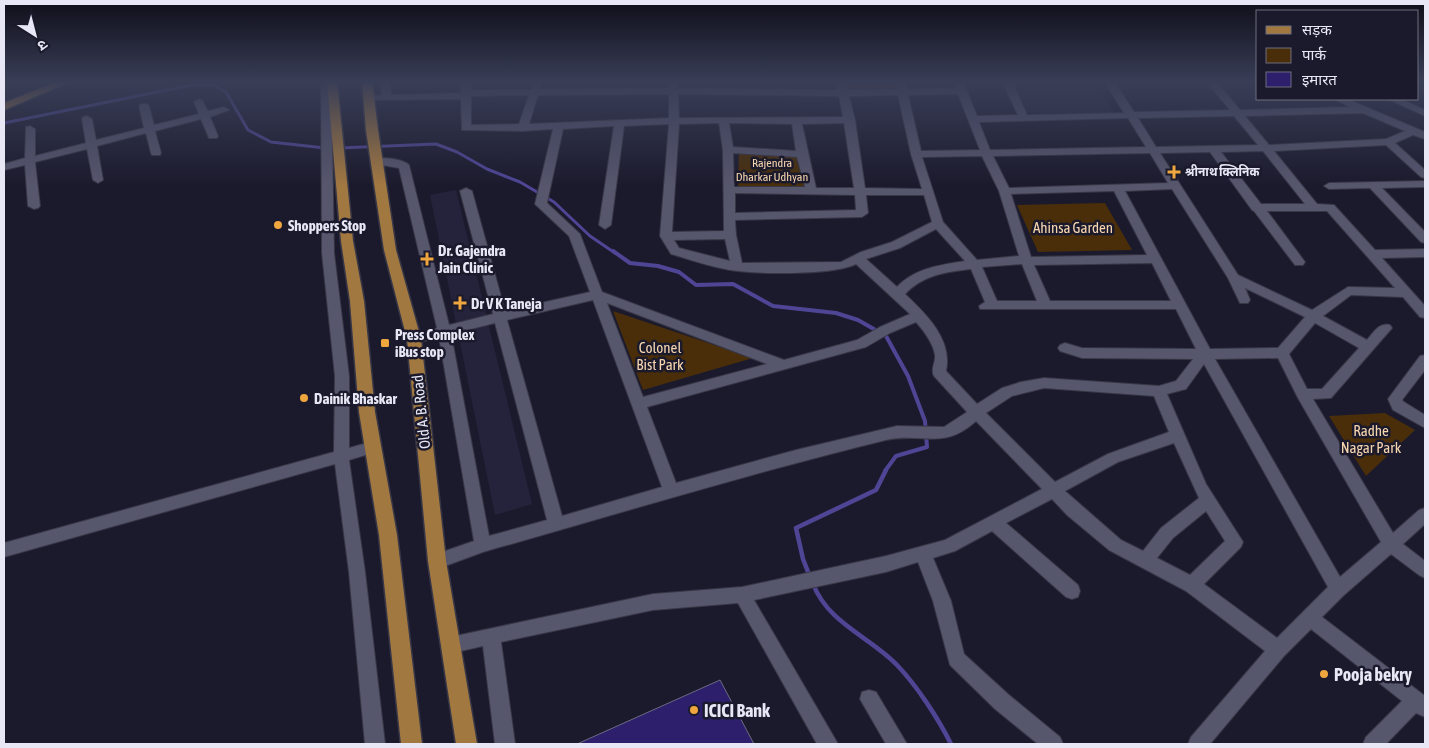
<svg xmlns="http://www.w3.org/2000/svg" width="1429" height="748" font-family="'Asap Condensed','Noto Sans Devanagari',sans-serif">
<rect width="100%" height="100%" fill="#1b1a2d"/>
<g fill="#24233b">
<path d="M1011,81H1095L1115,113H1027Z"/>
<path d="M456,190L532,504L495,515L430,195Z"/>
</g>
<g fill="#492e09">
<path d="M846,81H896L900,89L850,91Z"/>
<path d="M739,152L803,153L805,188L738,187Z"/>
<path d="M1105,203L1132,250L1038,252L1017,205Z"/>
<path d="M613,311L753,358L643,390Z"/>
<path d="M1385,413L1415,430L1366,476L1329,416Z"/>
</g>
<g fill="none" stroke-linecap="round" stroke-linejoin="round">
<g stroke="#4e4695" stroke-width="3">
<path d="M4,123L192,85H213L226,92L248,130L271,142L325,148"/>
<path d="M339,148L436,144L457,152L487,169L520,182L554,202L590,236L615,253"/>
</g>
<path stroke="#4e4695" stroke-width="4" d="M613,251L630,263L658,266L679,272L696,285L733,284L773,306L836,313L858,320L886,336L908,376L925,421L927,447L896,456L885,471"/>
<g stroke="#4e4695" stroke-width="4.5">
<path d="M810,577L803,559L796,528L876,490L886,470"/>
<path d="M813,584C829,624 869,636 897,665C917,686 938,718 951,744"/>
</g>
</g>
<path fill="#2d1f6b" stroke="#6b6b82" d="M720,680L754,744H577Z"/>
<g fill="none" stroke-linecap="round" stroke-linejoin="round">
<g stroke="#383746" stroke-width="2">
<g id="minor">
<path d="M321,81H331L334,253L349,376V448L374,441L379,443L381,447L379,451L349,460L365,572L385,744H365L349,572L335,464L4,557V543L334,452L335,376L322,253Z"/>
<path d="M380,81H390L391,95L461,93V81H471V90H531L533,81H543L540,89L668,88V81H678V88L838,90L836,81H846L847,90L897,89L895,81H905L907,89L956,88L953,81H963L977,116L1018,115L1002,81H1012L1027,115L1124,113L1104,81H1114L1134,112L1230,110L1206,81H1216L1240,110L1350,107L1334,99H1347L1425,132V139L1413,135L1395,143L1425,170V178L1421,177L1386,145L1274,151L1317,204L1334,205L1375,250L1425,249V257L1382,258L1425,306V318L1420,317L1403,297L1351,295L1323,316L1367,340C1373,333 1379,322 1390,325L1392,328L1331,398L1313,399L1393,533L1419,510L1425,508V524L1403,544L1425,561V578L1419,575L1391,554L1344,595L1322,617L1425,696V717L1416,713L1386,744H1363L1366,737L1402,701L1311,629L1284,656L1210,744H1188L1191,737L1265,651L1186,591L1109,550L1067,515L1052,499L1006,523L1078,585L1080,591L1078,597L1072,599L1066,597L992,531L955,551L933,558L951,601L964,654L1009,695L1060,737L1063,744H1038L995,709L950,665L933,601L918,562L886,572L754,600L838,744H817L738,603L653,610L501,642L515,744H495L483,646L452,653L446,650L443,644L446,638L653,594L742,587L886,556L945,540L1042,489L976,421C943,451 923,432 886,440C751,473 617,514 483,552L437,569L431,566L429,561L431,556L474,541L439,337L414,344L409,342L407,339L409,336L437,328L399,168L376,164L371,161C377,155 403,159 409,165L449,325L493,314L460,191L466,188L472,191L505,311L590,292L569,236L535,204L553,129L523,131L462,130L461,99L366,100V96L382,95ZM669,94V118L529,124L538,95ZM678,94L839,96L843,117L679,118ZM958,94L980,150L921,151L908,95ZM529,95L519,124L471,125V96ZM898,95L911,154L922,189L865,188L855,120L849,96ZM1363,113L1405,131L1386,139L1269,145L1245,116ZM1234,116L1258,145L1156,147L1138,118ZM1128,118L1146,147L990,150L979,122ZM719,123L723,150L724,231L672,232L679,124ZM729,123L792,124L796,151L733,147ZM844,123L854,188H816L802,124ZM669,124L660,236L671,254C692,260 716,269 738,271C764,274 835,275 856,264L910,314L880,327L857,340L784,360L602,292L580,234L547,203L563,129L614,126L599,225L605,229L611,225L624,126ZM1263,151L1305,204H1261L1221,152ZM1210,152L1252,210L1254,211L1295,265H1303L1305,262L1267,211H1327L1395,288L1348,287L1312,310L1238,275L1160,153ZM733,153L797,157L805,187H734ZM1150,153L1168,183L1009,188L993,156ZM982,156L999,191L1019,256L977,260L943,222L922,157ZM1172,189L1228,278L1240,303H1248L1250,300L1245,288L1305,317L1278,348L1210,349L1125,191ZM1114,191L1147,255L1031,257L1011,194ZM735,193L855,195L856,210L735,213ZM866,195H924L932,222L892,242L861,252L841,262L742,263L736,235L735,220L862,217L868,213ZM936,229L965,261C940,265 915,268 897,287L866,259L900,248ZM725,239L730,261L679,248L674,240ZM1152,263L1171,301H1050L1034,265ZM1022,264L1037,301H997L982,267ZM971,269L985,302L979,306L980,309H1176L1196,349L1082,348L1065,343L1060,345L1058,348L1060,351L1082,358L1193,359L1176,381L1159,386L1044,378L1021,382L1002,388L977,404L946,371C953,339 925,313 905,294C923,275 945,272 971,269ZM593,300L662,487L562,516L507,320ZM607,303L767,364L643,397ZM916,322C924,331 933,343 935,355C936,363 930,369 934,376L967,412L944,427L897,426L796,450L676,483L647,407L866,347L890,333ZM495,323L547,520L489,536L451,334ZM1315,323L1359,348L1322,389H1307L1289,354ZM1278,358L1298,398L1381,542L1340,577L1215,359ZM1204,364L1328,587L1277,638L1204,584L1241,547L1243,542L1206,484L1167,394L1186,389ZM1044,388L1154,396L1169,432L1108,454L1055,482L986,413L1012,396ZM1174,443L1199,498L1161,528L1143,551L1121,540L1065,491L1118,462ZM1206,511L1225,541L1190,575L1157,558L1173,538Z"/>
<path d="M199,99L202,100L208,111L224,107L229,110L210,117L218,136L217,138H209L201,119L155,131L161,153L160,155H152L151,153L146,133L97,146L103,180L98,183L93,180L87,149L35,162L40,206L38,208L34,209L28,206L25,165L4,170V164L25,158L26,127L30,126L35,129V156L86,143L82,119L83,117L87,116L92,119L96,140L144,128L139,106L141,104H147L149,106L154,125L199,114L194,102Z"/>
<path d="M1388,99H1401L1425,110V116Z"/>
<path d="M1425,181V187L1382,188L1425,232V243L1421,242L1370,188L1329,189L1324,186L1329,183Z"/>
<path d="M1425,355V370L1402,400L1404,402L1425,415V428L1393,410L1388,399L1420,356Z"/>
<path d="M869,690L876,692L907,744H886L860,699L862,692Z"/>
</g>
</g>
<g stroke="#383746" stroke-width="3">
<g id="major">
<path d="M59,81H72L4,110V103Z"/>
<path d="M327,81H337L353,241L364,301L375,412L397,535L422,744H401L379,535L359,412L350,301L341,241Z"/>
<path d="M362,81H372L378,130L396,250L421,339L446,561L477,744H456L428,561L407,339L384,250L366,130Z"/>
</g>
</g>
<use href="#minor" fill="#56566d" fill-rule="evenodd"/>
<use href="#major" fill="#a27841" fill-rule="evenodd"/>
</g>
<linearGradient id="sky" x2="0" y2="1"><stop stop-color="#0f0e19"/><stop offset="0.44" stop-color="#393e57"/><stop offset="1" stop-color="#393e57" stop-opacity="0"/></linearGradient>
<rect width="1429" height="186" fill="url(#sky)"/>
<g fill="#f0a63f" stroke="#1b1a2d" stroke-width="2">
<path d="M1171.5 164.5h5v5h5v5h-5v5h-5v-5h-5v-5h5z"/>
<circle cx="278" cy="225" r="5"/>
<path d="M424.5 251.5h5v5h5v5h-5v5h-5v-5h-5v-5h5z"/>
<path d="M457.5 295.5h5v5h5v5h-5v5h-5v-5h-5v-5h5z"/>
<rect x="380" y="338" width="10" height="10" rx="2.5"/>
<circle cx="304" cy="398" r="5"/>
<circle cx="1324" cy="674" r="5"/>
<circle cx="694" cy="710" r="5"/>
</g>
<g text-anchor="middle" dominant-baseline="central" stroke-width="5" stroke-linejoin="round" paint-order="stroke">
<g font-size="12" fill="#f7d6af" stroke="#1b1a2d">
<text x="772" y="163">Rajendra<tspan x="772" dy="14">Dharkar Udhyan</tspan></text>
</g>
<g font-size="12" font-weight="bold" fill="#e7e7f5" stroke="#1b1a2d" text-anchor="start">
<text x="1185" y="172">श्रीनाथ क्लिनिक</text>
</g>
<g font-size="15" font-weight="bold" fill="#e7e7f5" stroke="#1b1a2d" text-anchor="start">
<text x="288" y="225">Shoppers Stop</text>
<text x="438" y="250">Dr. Gajendra<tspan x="438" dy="17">Jain Clinic</tspan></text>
<text x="471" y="303">Dr V K Taneja</text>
<text x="395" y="334">Press Complex<tspan x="395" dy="17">iBus stop</tspan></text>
<text x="314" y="398">Dainik Bhaskar</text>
</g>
<g font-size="15" fill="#f7d6af" stroke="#1b1a2d">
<text x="1073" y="227">Ahinsa Garden</text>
<text x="660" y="347">Colonel<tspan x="660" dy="17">Bist Park</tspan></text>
<text x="1371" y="430">Radhe<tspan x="1371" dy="17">Nagar Park</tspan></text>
</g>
<g font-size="15" fill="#e7e7f5" stroke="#1b1a2d">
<text transform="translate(421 412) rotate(-96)">Old A. B. Road</text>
</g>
<g font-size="18" font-weight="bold" fill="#e7e7f5" stroke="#1b1a2d" text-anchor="start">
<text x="1334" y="674">Pooja bekry</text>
<text x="704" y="710">ICICI Bank</text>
</g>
</g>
<rect width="1429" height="748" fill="none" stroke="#e7e7f5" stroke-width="10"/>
<rect x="1256" y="10" width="162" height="90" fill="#1b1a2d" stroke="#6d6c7d"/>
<rect x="1266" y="26" width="25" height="8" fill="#a27841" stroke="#6d6c7d"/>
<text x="1302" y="35" font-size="15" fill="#e7e7f5">सड़क</text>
<rect x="1266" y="48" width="25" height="15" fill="#492e09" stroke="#6d6c7d"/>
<text x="1302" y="60" font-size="15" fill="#e7e7f5">पार्क</text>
<rect x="1266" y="72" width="25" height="15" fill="#2d1f6b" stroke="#6d6c7d"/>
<text x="1302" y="85" font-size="15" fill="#e7e7f5">इमारत</text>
<g transform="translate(35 35) rotate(144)" stroke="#1b1a2d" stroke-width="4" paint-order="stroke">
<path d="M0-4L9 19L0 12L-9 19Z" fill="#e7e7f5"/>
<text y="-8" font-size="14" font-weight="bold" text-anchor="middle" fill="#e7e7f5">उ</text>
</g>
</svg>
